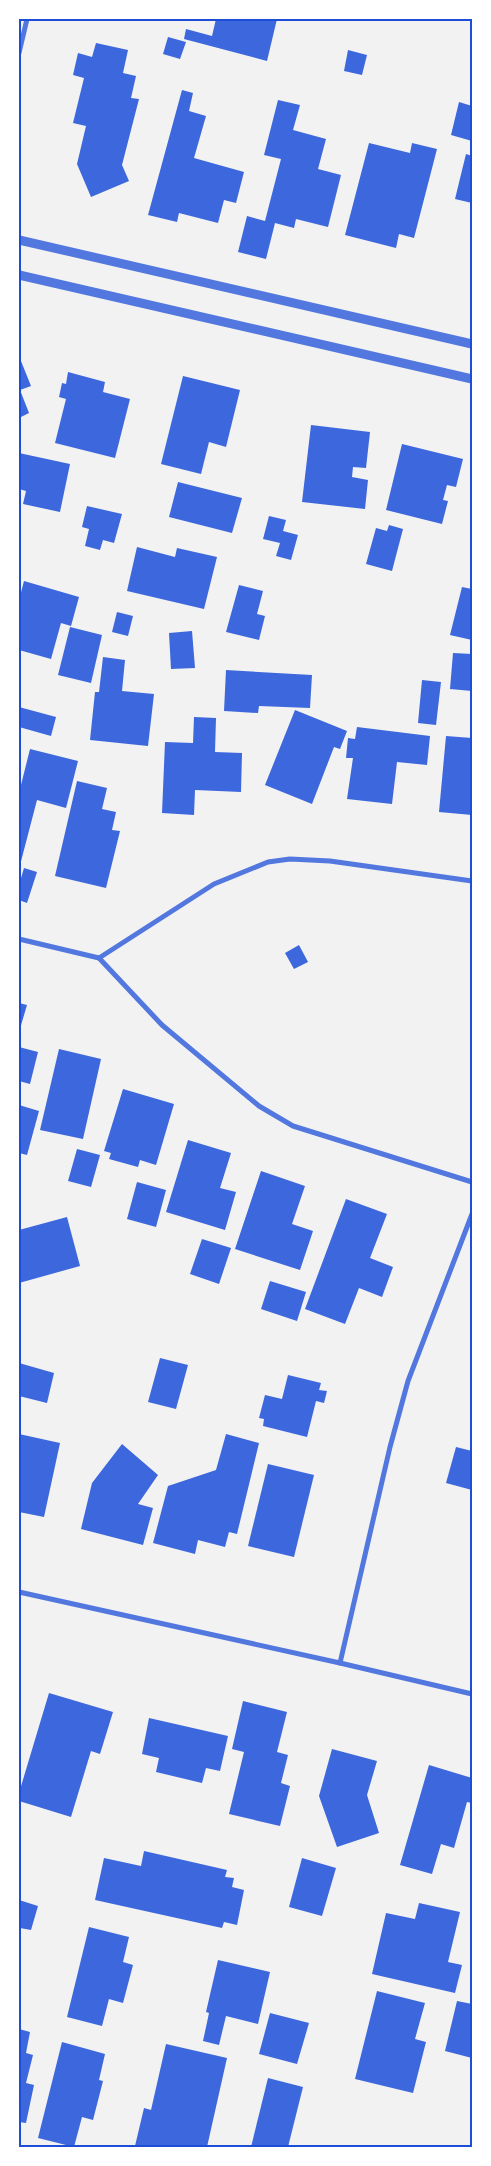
<svg xmlns="http://www.w3.org/2000/svg" width="491" height="2166" font-family="Quicksand,sans-serif">
<rect width="100%" height="100%" fill="#f2f2f2"/>
<g fill="#3d67dc">
<path d="M216,19H277L267,61L184,39L186,29L212,36Z"/>
<path d="M168,37L186,42L180,59L163,54Z"/>
<path d="M96,43L128,50L123,73L136,76L131,98L139,99L122,165L129,181L91,197L77,164L86,126L73,123L84,78L73,75L78,53L92,57Z"/>
<path d="M348,50L367,55L362,75L344,71Z"/>
<path d="M182,90L193,93L189,111L206,116L194,158L244,172L236,203L224,200L218,223L179,213L177,222L148,215Z"/>
<path d="M278,100L300,105L293,130L326,139L318,169L341,175L328,227L296,219L294,228L275,223L266,259L238,252L247,216L265,221L281,159L264,155Z"/>
<path d="M459,102L472,106V141L451,135Z"/>
<path d="M369,143L410,153L412,143L437,149L414,238L399,234L396,248L345,235Z"/>
<path d="M466,154L472,156V203L455,199Z"/>
<path d="M19,356L31,386L20,390L29,413L19,418Z"/>
<path d="M68,372L105,382L103,392L130,399L115,458L55,443L66,399L59,397L62,383L66,384Z"/>
<path d="M183,376L240,390L226,447L209,442L201,474L161,464Z"/>
<path d="M311,425L370,432L366,468L353,467L352,477L368,480L365,509L302,502Z"/>
<path d="M402,444L463,459L456,487L447,485L443,500L448,501L442,524L386,510Z"/>
<path d="M19,453L70,464L60,512L23,504L26,491L19,489Z"/>
<path d="M178,482L242,498L232,533L169,517Z"/>
<path d="M87,506L122,514L114,543L103,540L100,550L85,546L89,529L82,527Z"/>
<path d="M269,516L286,520L283,531L298,535L291,560L276,556L280,543L263,539Z"/>
<path d="M389,525L403,529L392,571L366,564L376,528L387,531Z"/>
<path d="M137,547L175,557L177,548L217,557L204,609L127,591Z"/>
<path d="M24,581L79,597L71,626L61,623L51,659L19,650V600Z"/>
<path d="M239,585L263,591L257,614L265,616L259,640L226,632Z"/>
<path d="M462,587L472,589V640L450,635Z"/>
<path d="M117,612L133,616L128,636L112,632Z"/>
<path d="M70,627L102,635L91,683L58,675Z"/>
<path d="M192,631L195,668L171,669L169,633Z"/>
<path d="M453,653L472,654V691L450,689Z"/>
<path d="M103,657L125,660L122,691L154,694L148,746L90,740L95,692H99Z"/>
<path d="M226,670L312,675L310,708L259,706L258,713L224,711Z"/>
<path d="M422,680L441,682L436,725L418,723Z"/>
<path d="M19,707L56,717L51,736L19,727Z"/>
<path d="M295,710L347,731L340,749L334,747L312,804L265,785Z"/>
<path d="M194,717L216,718L215,752L242,753L241,792L195,790L194,815L162,813L165,742L193,743Z"/>
<path d="M357,727L430,736L427,765L397,762L392,804L347,799L353,758H346L348,738L355,739Z"/>
<path d="M446,736L472,738V815L439,812Z"/>
<path d="M30,749L78,761L66,808L37,800L19,869V793Z"/>
<path d="M77,781L107,788L102,809L116,812L112,830L120,831L106,888L55,876Z"/>
<path d="M24,868L37,872L27,903L19,900V885Z"/>
<path d="M299,945L308,962L294,969L285,953Z"/>
<path d="M19,1003L27,1005L19,1032Z"/>
<path d="M19,1047L38,1052L30,1084L19,1081Z"/>
<path d="M59,1049L101,1059L83,1139L40,1130Z"/>
<path d="M123,1089L174,1104L156,1165L140,1160L138,1167L109,1159L111,1153L104,1151Z"/>
<path d="M19,1105L39,1111L27,1155L19,1153Z"/>
<path d="M188,1140L231,1153L220,1188L236,1192L225,1230L166,1212Z"/>
<path d="M77,1149L100,1155L91,1187L68,1181Z"/>
<path d="M261,1171L305,1186L292,1224L313,1231L300,1270L235,1249Z"/>
<path d="M137,1182L166,1190L156,1227L127,1219Z"/>
<path d="M346,1199L387,1214L370,1258L393,1267L382,1297L359,1288L345,1324L305,1309Z"/>
<path d="M67,1217L80,1266L19,1283V1230Z"/>
<path d="M202,1239L231,1248L219,1284L190,1274Z"/>
<path d="M270,1281L306,1292L297,1321L261,1309Z"/>
<path d="M160,1358L188,1365L176,1409L148,1402Z"/>
<path d="M19,1363L54,1373L47,1403L19,1396Z"/>
<path d="M288,1375L321,1383L319,1390L327,1391L324,1403L316,1401L307,1437L263,1426L264,1419L259,1418L265,1395L282,1399Z"/>
<path d="M19,1434L60,1443L44,1517L19,1512Z"/>
<path d="M226,1434L259,1443L237,1534L229,1532L225,1547L198,1540L195,1554L153,1543L168,1486L216,1470Z"/>
<path d="M122,1444L158,1475L138,1504L153,1508L143,1545L81,1529L92,1483Z"/>
<path d="M456,1447L472,1451V1490L446,1483Z"/>
<path d="M268,1464L314,1475L294,1557L248,1546Z"/>
<path d="M49,1693L113,1712L100,1754L91,1751L71,1817L19,1801V1793Z"/>
<path d="M243,1701L287,1712L277,1752L288,1755L281,1783L290,1786L280,1826L229,1814L244,1752L232,1749Z"/>
<path d="M149,1718L228,1736L220,1771L206,1768L202,1783L156,1772L159,1758L142,1754Z"/>
<path d="M332,1749L377,1761L367,1795L379,1833L337,1847L319,1796Z"/>
<path d="M429,1765L472,1778V1803L467,1802L454,1848L441,1844L432,1874L400,1865Z"/>
<path d="M144,1851L227,1870L225,1877L234,1878L232,1887L244,1890L237,1925L224,1922L222,1928L95,1900L104,1858L141,1866Z"/>
<path d="M302,1858L336,1868L322,1916L289,1907Z"/>
<path d="M19,1900L38,1906L31,1930L20,1928L19,1932Z"/>
<path d="M419,1903L460,1912L448,1962L462,1965L455,1993L372,1974L386,1913L415,1919Z"/>
<path d="M89,1927L129,1937L123,1962L133,1965L123,2003L109,1999L102,2026L67,2017Z"/>
<path d="M218,1960L270,1972L258,2024L226,2016L219,2045L203,2041L209,2013L206,2012Z"/>
<path d="M377,1991L425,2003L415,2039L426,2042L413,2093L355,2079Z"/>
<path d="M457,2001L472,2004V2058L445,2051Z"/>
<path d="M270,2013L309,2023L297,2064L259,2054Z"/>
<path d="M19,2029L30,2032L26,2053L33,2055L26,2083L34,2085L26,2123L19,2122Z"/>
<path d="M62,2042L105,2054L99,2080L103,2081L93,2120L82,2117L74,2147L38,2138Z"/>
<path d="M166,2044L227,2058L207,2147L135,2146L144,2108L151,2110Z"/>
<path d="M268,2078L303,2087L288,2147H251Z"/>
</g>
<g fill="none" stroke-linecap="round" stroke-linejoin="round">
<g stroke="#5277de" stroke-width="5">
<path d="M19,53L27,19"/>
<path d="M19,939L99,958L162,1025L259,1106L293,1126L472,1182"/>
<path d="M99,958L214,884L268,862L290,859L330,861L472,881"/>
<path d="M19,1592L340,1663L472,1694"/>
<path d="M340,1663L390,1447L408,1381L472,1214"/>
</g>
<g stroke="#5277de" stroke-width="9">
<path d="M19,240L472,344"/>
<path d="M19,275L472,379"/>
</g>
</g>
<rect width="491" height="2166" fill="none" stroke="#ffffff" stroke-width="40"/>
<rect x="20" y="20" width="451" height="2126" fill="none" stroke="#1d4ed8" stroke-width="2"/>
</svg>
